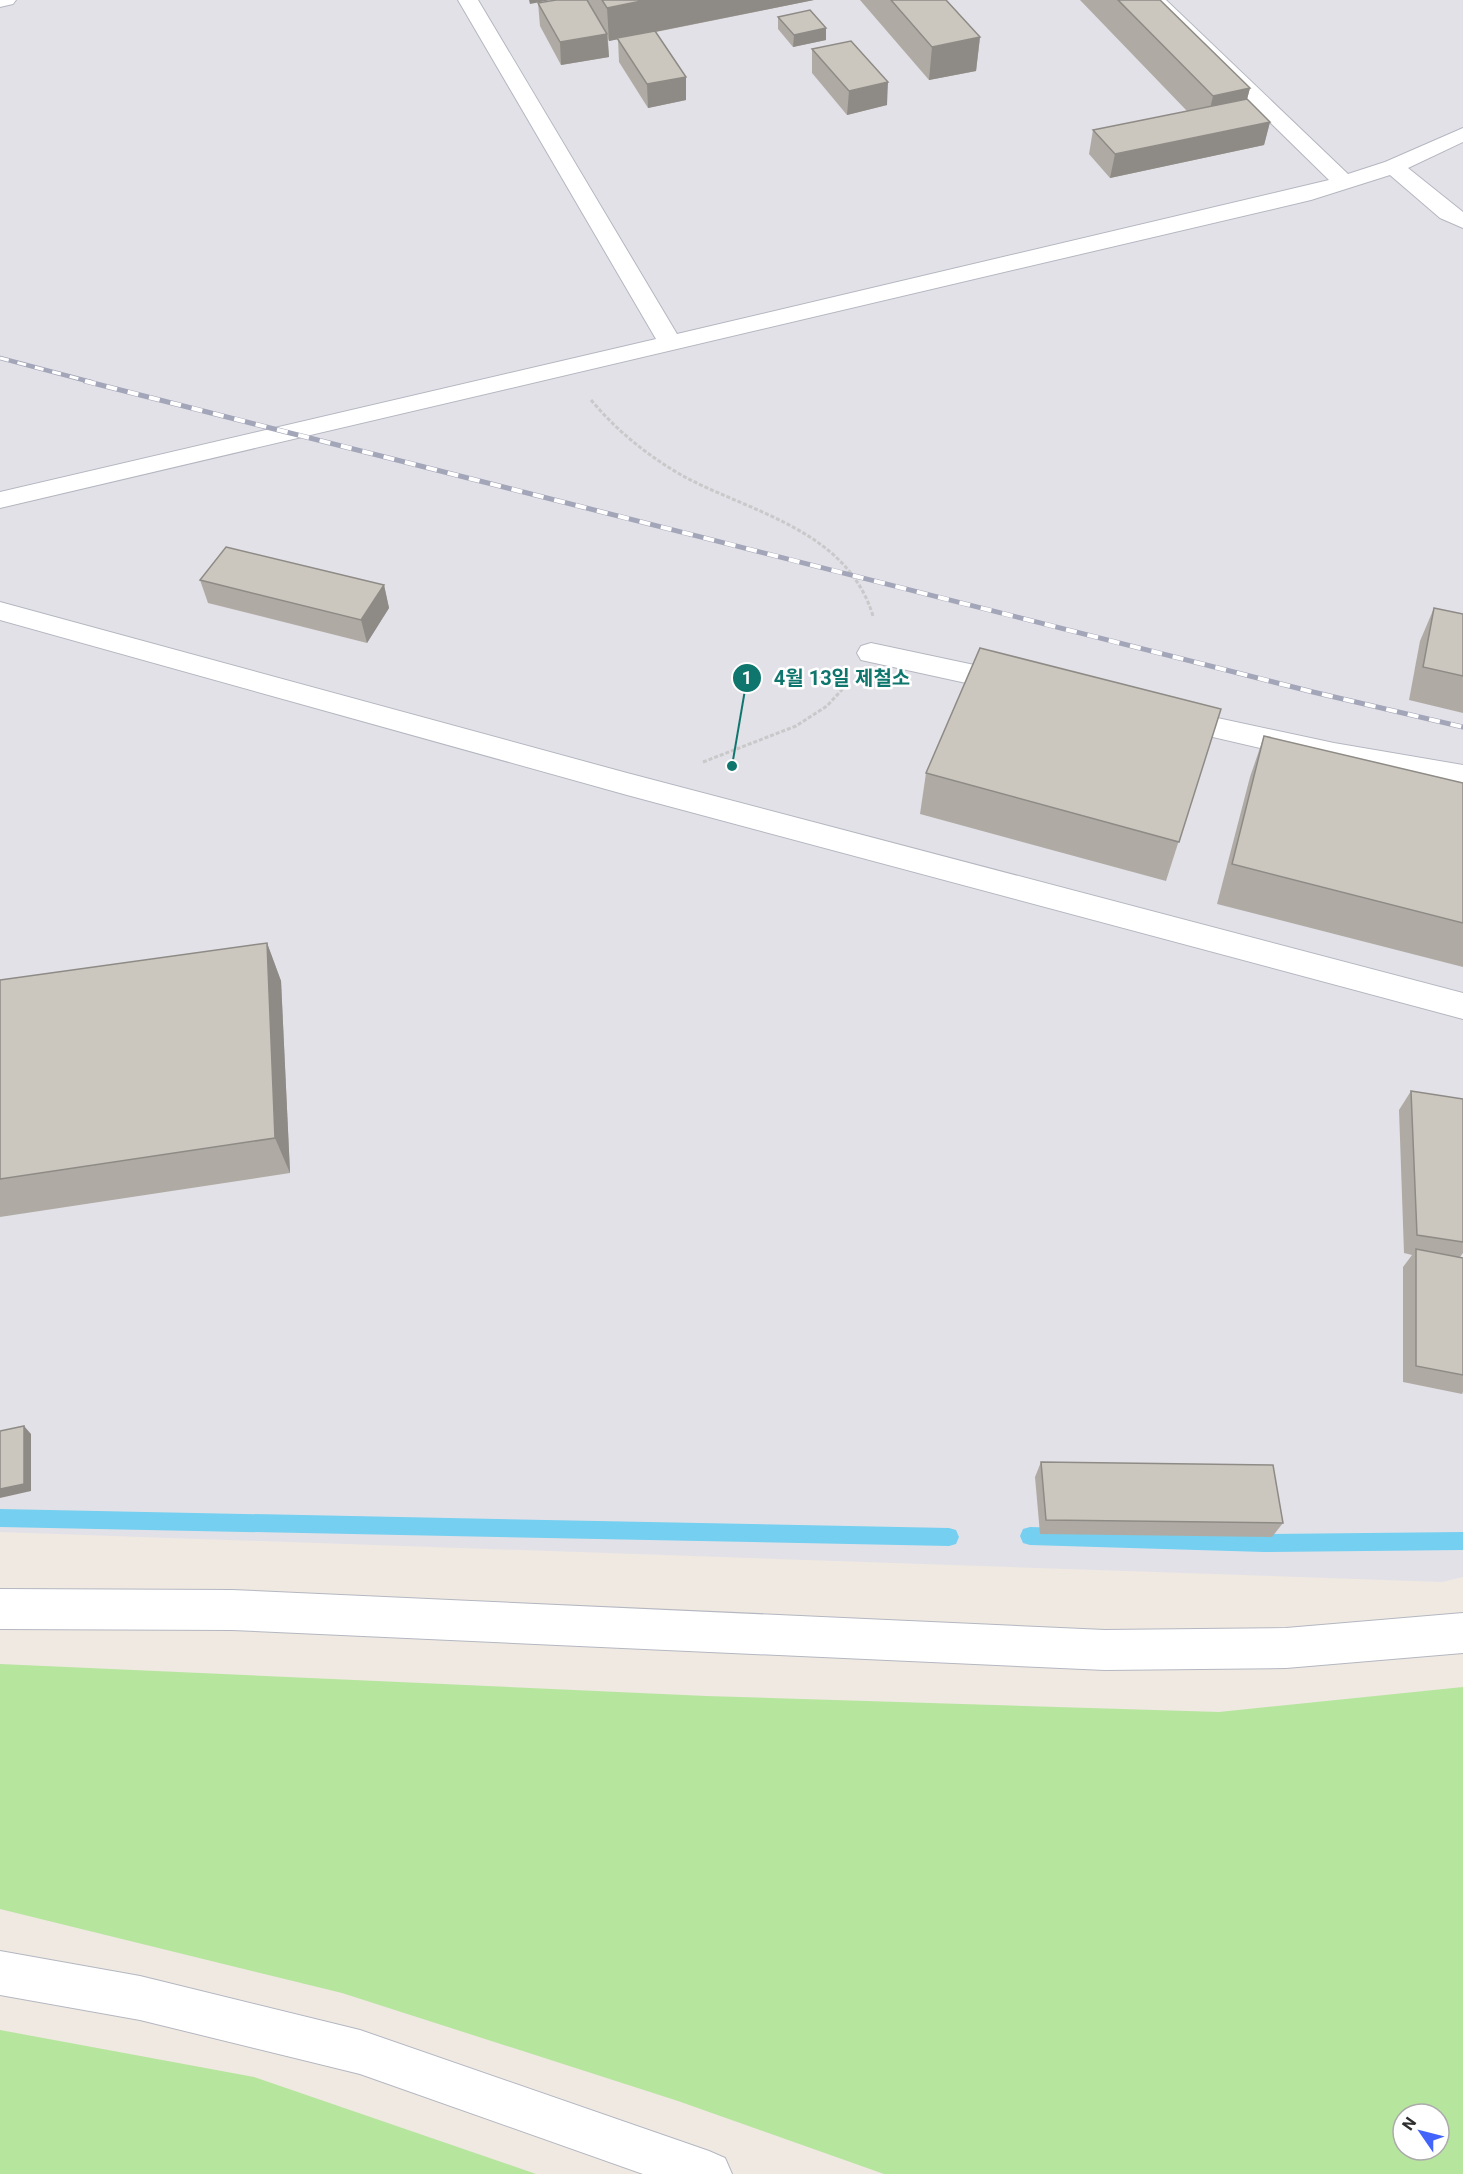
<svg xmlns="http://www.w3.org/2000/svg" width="1463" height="2174" font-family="Roboto,'Noto Sans KR',sans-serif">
<rect width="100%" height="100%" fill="#efe9e1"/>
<path fill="#e3e1e8" d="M0,0H1463V1577L1442,1582L0,1532Z"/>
<g fill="#b6e59e" fill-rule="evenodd">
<path d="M0,1664L706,1696L1219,1712L1463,1687V2174H884L678,2101L342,1993L0,1909ZM1403,2114H1439V2150H1403Z"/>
<path d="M0,2030L254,2077L536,2174H0Z"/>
</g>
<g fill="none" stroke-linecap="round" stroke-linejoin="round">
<g fill="#75cff0" fill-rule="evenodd">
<path d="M0,1509L949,1528L956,1530L959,1537L956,1544L949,1546L0,1527Z"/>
<path d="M1030,1527L1264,1534L1463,1532V1550L1264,1552L1030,1545L1023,1543L1020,1536L1023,1529Z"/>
</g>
<g stroke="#b4b7c1" stroke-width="2">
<g id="street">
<path d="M0,0H16L13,4L0,7Z"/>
<path d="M458,0H478L677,334L1329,180L1145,0H1166L1348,174L1385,162L1463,128V142L1408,168L1463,212V228L1440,218L1390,175L1311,200L0,508V492L656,339Z"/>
<path d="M0,602L627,773L1463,993V1019L627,795L0,620Z"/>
<path d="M871,643L1012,673L1022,676L1026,683L1022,690L1012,693L861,660L857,653L861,646Z"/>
<path d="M1171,708L1334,743L1463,765V787L1334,765L1161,725L1157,718L1161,711Z"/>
<path d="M0,1589L232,1590L1105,1630L1286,1628L1463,1613V1653L1286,1668L1105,1670L232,1630L0,1629Z"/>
</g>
</g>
<g stroke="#b4b7c1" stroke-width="2">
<path id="secondary" d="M0,1951L140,1976L360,2030L709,2151L725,2158L732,2174H643L360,2074L140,2020L0,1995Z"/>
</g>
<g stroke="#c9c9c9" stroke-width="3" stroke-dasharray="4 2" stroke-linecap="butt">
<path d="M591,400C617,431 648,456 683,476C752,513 847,530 873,616"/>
<path d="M703,762L796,726L827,706L849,682"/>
</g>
<use href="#street" fill="#fff" fill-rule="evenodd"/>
<use href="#secondary" fill="#fff" fill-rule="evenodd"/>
<g stroke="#a3a6b8" stroke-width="4.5">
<path id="rail-far1" d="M0,358L91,382"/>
</g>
<g stroke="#a3a6b8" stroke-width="5">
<path id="rail" d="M85,381L1313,692L1463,727"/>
</g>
<use href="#rail-far1" stroke="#fff" stroke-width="3" stroke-dasharray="9" stroke-linecap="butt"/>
<use href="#rail" stroke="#fff" stroke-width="4" stroke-dasharray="11" stroke-linecap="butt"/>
</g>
<g fill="#afaba4">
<path d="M588,0H814L656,32L686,77V100L648,108L619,62L618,39L609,41L608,39L609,57L561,65L540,26L538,3L588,2Z"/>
<path d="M860,0H946L980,37L976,71L929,80Z"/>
<path d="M1080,0H1160L1250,88L1247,99L1270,122L1264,145L1110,178L1089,154L1093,130L1187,111Z"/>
<path d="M778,17L826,40L793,47L778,29Z"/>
<path d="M812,49L887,105L847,115L812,73Z"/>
<path d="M200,580L384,585L389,608L367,643L208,603Z"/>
<path d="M1434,608L1463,614V713L1409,700L1420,641Z"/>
<path d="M1221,709L1166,881L920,814L926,773Z"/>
<path d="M1264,736L1463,783V967L1217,904L1250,777Z"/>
<path d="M267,943L281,981L290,1173L0,1217V980Z"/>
<path d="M1411,1091L1463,1099V1253L1460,1257L1463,1258V1392L1462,1394L1403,1382V1267L1412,1255L1404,1253L1399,1110Z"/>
<path d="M1041,1462L1283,1523L1272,1537L1040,1534L1035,1477Z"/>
</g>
<g fill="#8e8b86">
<path d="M529,0H551L530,4Z"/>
<path d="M646,0H814L609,41L607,8Z"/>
<path d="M826,28V40L793,47L794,35Z"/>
<path d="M607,34L609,57L561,65L560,42Z"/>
<path d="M980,37L976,71L929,80L932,47Z"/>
<path d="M686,77V100L648,108L647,84Z"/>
<path d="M888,82L887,105L847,115L849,91Z"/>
<path d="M1250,88L1241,122L1205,130L1213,96Z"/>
<path d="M1270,122L1264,145L1110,178L1115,154Z"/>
<path d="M384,585L389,608L367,643L361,620Z"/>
<path d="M267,943L281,981L290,1173L275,1138Z"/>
<path d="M24,1426L31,1434V1491L0,1498V1489Z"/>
</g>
<g fill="#cbc7bf" stroke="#8e8b86" stroke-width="1.5">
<path d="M556,0H587L607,34L560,42L538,3Z"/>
<path d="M602,0H646L607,8Z"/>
<path d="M891,0H946L980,37L932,47Z"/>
<path d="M1118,0H1160L1250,88L1213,96Z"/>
<path d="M810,10L826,28L794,35L778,17Z"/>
<path d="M655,31L686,77L647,84L617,38Z"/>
<path d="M851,41L888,82L849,91L812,49Z"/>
<path d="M1247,99L1270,122L1115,154L1093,130Z"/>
<path d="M226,547L384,585L361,620L200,580Z"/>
<path d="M1434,608L1463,614V676L1423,667Z"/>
<path d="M980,648L1221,709L1179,842L926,773Z"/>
<path d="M1264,736L1463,783V923L1232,864Z"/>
<path d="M267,943L275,1138L0,1179V980Z"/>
<path d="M1411,1091L1463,1099V1242L1417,1235Z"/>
<path d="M1416,1249L1463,1258V1375L1416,1366Z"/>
<path d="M24,1426V1484L0,1489V1431Z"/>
<path d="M1041,1462L1273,1465L1283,1523L1046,1520Z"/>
</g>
<path fill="none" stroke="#0f766e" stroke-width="2" d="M732 766L747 678"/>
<g fill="#0f766e" stroke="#fff" stroke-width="2">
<circle cx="732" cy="766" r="6"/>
<circle cx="747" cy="678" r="15"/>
</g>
<g font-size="18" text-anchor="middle" font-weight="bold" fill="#fff">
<text x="747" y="684">1</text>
</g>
<g font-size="20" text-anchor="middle" font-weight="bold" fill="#0f766e" stroke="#fff" stroke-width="5" stroke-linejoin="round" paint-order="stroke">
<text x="842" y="685">4월 13일 제철소</text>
</g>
<g transform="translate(1421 2132) rotate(305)"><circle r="28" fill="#ffffff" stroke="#ababab" stroke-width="1.5"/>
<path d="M0-4.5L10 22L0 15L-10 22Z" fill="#4264fb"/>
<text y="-9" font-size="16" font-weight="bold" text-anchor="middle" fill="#2e2e2e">N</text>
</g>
</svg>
